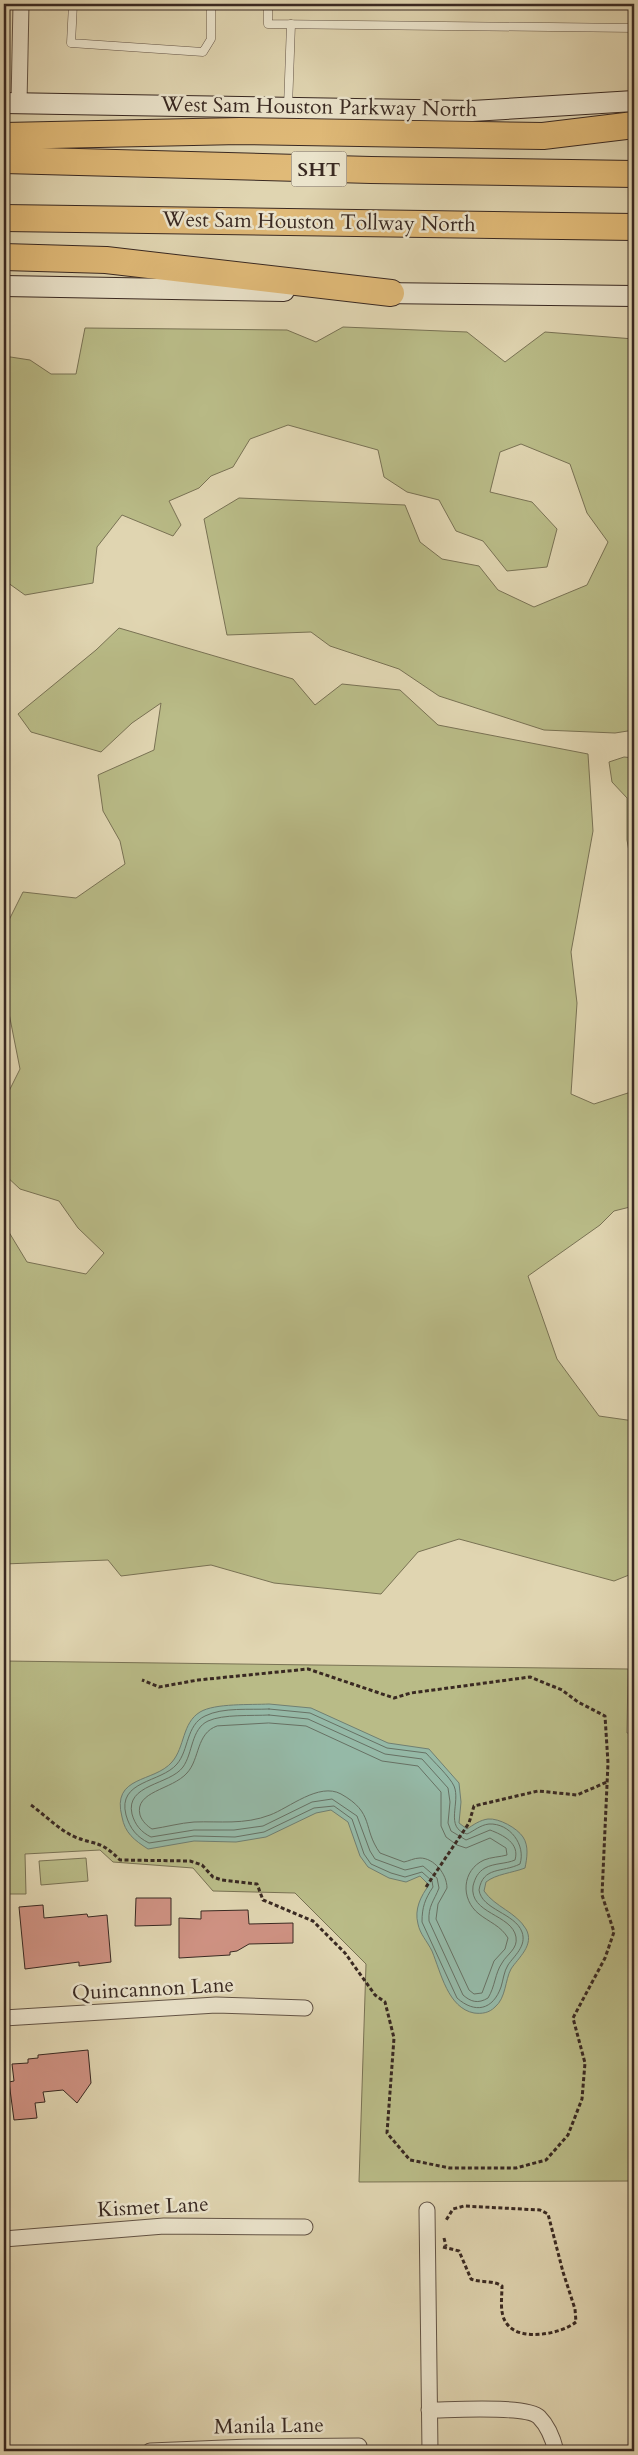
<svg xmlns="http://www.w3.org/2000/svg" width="638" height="2455" font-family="Cardo,serif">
<rect width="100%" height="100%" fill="#e0d5b1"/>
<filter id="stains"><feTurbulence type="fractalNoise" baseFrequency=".004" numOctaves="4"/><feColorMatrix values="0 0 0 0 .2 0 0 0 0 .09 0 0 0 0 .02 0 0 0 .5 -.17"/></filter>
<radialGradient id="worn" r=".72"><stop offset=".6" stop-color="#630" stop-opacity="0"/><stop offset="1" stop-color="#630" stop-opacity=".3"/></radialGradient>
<g fill="#b9bb87" stroke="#797254">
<path d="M343,327L467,332L505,362L545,332L634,339V730L615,733L544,730L439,696L399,669L330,646L311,632L227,635L204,519L239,498L405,505L420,542L442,559L479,566L498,590L534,607L587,585L608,542L587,513L570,464L521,444L500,452L490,492L532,502L557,529L547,567L507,571L483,541L456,531L439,500L407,492L384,477L378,450L288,425L250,439L233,467L211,476L199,488L169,501L181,525L173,536L122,515L97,547L93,583L25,595L4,580V356L30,360L51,374H76L85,328L287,330L316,342Z"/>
<path d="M119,628L293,679L315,705L342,684L400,690L438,725L588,754L593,831L571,952L577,1003L571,1094L594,1104L634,1091V1206L614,1211L600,1225L528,1276L557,1359L599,1416L634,1421V1573L614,1581L459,1539L418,1552L381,1594L274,1583L211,1565L121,1576L108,1560L4,1564V1224L27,1262L86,1274L104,1253L78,1228L59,1201L20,1189L4,1174V1101L20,1069L4,988V930L23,892L76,898L125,864L120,841L103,811L98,775L154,750L161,703L132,723L101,752L31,732L18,714L96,650Z"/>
<path d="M624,757L634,758V880L627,840V798L612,782L609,762Z"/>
<path d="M4,1661L628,1669L627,1733H634V2181L359,2182L366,1964L295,1893L213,1891L193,1868L113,1862L100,1850L25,1854L26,1894H4Z"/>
<path d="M86,1858L88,1881L41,1885L39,1861Z"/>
</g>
<path fill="#95b9a7" stroke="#707f72" d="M269,1704L311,1708L388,1743L429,1749L459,1783L461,1802L459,1823L467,1829C473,1825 480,1820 488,1819C499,1818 517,1828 523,1837C529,1846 527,1858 525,1868C512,1873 496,1874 486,1882L484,1891C495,1907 516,1912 526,1929C535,1945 518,1958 511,1969C505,1980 506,1998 495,2007C489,2013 482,2014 474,2013C448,2008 441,1973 432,1951C427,1941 420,1934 418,1924C414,1909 421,1896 429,1885L420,1876L406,1882L389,1878L368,1867L360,1856L348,1822L331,1810L316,1813L266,1837L236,1842L194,1841L148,1849C134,1840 125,1833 122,1817C111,1775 154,1783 172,1762C185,1747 182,1723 200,1712C215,1703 251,1705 269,1704Z"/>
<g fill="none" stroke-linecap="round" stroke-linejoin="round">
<g stroke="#677164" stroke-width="1">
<path d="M269,1709L310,1713L387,1748L426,1753C433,1761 450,1777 454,1786C461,1802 444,1828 467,1834C474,1831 480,1825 489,1824C510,1823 526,1845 520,1864C502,1873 483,1866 479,1890C482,1910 515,1913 522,1932C527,1946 514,1956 508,1965C504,1971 503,1981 501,1987C493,2010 475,2014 457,1998L422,1922C422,1907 425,1899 433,1887L432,1881L422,1872L405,1877L391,1873L371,1864L364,1854L352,1819L334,1806L314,1808L264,1832L235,1837L194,1836L149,1843C137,1837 130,1829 126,1815C117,1780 161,1783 177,1764C189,1750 186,1725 205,1716C223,1707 250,1710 269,1709Z"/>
<path d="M269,1715L308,1719L385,1754L422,1759L448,1788L450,1802L448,1823L451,1831L466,1840L490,1830C503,1835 520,1843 515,1860C506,1864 494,1863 485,1868C478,1872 475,1878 473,1886C469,1914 512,1914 516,1937C518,1949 507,1954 502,1963C495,1973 495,1987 488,1998C478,2004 471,2002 463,1995L429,1921C428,1906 434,1901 439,1888L437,1878L423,1866L405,1870L375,1859L370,1851L357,1816L332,1799L312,1802L263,1826L234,1830H194L151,1837C141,1832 135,1825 132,1814C125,1784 170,1785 183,1767C193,1753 191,1729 208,1721C223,1714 252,1716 269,1715Z"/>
<path d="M269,1723L306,1726L382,1761L418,1766L441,1792V1826L446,1837L457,1845L466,1848L490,1838L506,1848L507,1855C500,1857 491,1857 484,1860C462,1870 460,1899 479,1914C489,1922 501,1926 508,1938L505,1949L494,1961L482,1993L474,1994L469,1990L436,1919L438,1904L447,1888C447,1874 434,1858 420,1858C414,1858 409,1861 404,1862L380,1853C362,1828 375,1813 341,1794C319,1782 289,1808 270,1815C244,1825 220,1821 194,1822C180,1823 166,1827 152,1829C147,1826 142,1821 140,1815C134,1791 172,1790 187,1773C200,1759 196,1733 217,1726Z"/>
</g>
</g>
<g fill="#cf9283" stroke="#392922">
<path d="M136,1898H171V1925L135,1926Z"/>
<path d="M43,1905L44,1918L87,1914L88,1917L107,1915L111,1962L79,1966V1962L25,1969L19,1907Z"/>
<path d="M248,1910L249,1924L293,1923V1943L249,1944L237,1951L230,1952V1955L179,1958V1918L201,1919V1911Z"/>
<path d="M88,2050L91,2083L77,2103L63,2090L43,2092L45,2102L35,2103L37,2118L14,2120L9,2082L14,2081L12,2064L28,2063V2059L38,2058V2055Z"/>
</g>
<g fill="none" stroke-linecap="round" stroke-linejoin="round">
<g stroke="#635446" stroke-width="9">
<g id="service">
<path d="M73,4L71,43L203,52L211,39V4"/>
<path d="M268,4V24L634,28"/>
<path d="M288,107L291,24"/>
</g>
</g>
<g stroke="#635446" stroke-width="17">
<g id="minor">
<path d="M19,103L21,4"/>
<path d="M4,2018L216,2005L305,2008"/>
<path d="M427,2210L430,2451"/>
<path d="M4,2239L164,2226L305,2227"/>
<path d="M429,2410C450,2410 527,2405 539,2417C549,2427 553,2439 556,2451"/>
<path d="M150,2451L249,2447L359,2446"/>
</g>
</g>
<g stroke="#392922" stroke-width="22">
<g id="secondary">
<path d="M4,103L472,111L634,101"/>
<path d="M4,286L284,291"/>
<path d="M378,293L634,296"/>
</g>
</g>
<g stroke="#392922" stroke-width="28">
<g id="motorway">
<path d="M4,136L240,131L543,136L634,125"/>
<path d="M4,160L371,170L634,174"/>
<path d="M4,218L634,227"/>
<path d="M4,257L106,260L391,293"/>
</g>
</g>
<g stroke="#392922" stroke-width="3" stroke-dasharray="4 2.5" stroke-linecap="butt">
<path d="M31,1805C45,1815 59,1830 75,1837C98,1846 100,1840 120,1860L190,1861L202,1865L213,1877L222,1880L257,1884L263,1900L313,1921L345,1953L375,1995L385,2002L394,2038L387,2133L410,2160L450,2168H516L546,2160L568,2135L582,2099L585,2063L573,2018L605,1958L614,1932L602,1895L608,1763L605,1716L578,1702L562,1690L530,1677L411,1693L394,1698L308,1669L198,1680L159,1687L142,1680"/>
<path d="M426,1887L469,1823L474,1806L538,1791L577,1795L607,1782"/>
<path d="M444,2238L446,2246"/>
<path d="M443,2247L459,2251L471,2279C481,2283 493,2280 502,2286C502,2298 499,2314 507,2324C520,2342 561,2334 576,2322L575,2309L563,2272L548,2214L540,2210L464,2206L453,2209L445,2222"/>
</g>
<use href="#service" stroke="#ebe4cc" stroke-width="8"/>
<use href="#minor" stroke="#ebe4cc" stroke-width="15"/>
<use href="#secondary" stroke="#ebe4cc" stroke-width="20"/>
<use href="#motorway" stroke="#e0ba78" stroke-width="26"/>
</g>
<g text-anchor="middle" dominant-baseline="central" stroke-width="5" stroke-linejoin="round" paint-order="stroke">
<rect fill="#ebe4cc" stroke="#6e6155" stroke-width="1" x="291.5" y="151.5" width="55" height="35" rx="4"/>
<g font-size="20" font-weight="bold" fill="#392922">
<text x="319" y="169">SHT</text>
</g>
<g font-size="21" fill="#392922" stroke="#ebe4cc">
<text transform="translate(319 107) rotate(1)">West Sam Houston Parkway North</text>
<text transform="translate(319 222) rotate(1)">West Sam Houston Tollway North</text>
<text transform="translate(153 1989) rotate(-3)">Quincannon Lane</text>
<text transform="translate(153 2207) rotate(-3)">Kismet Lane</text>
<text transform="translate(269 2426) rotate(-1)">Manila Lane</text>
</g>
</g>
<rect width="638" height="2455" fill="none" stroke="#e0d5b1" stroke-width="20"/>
<rect x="5" y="5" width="628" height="2445" fill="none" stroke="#392922" stroke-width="2.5"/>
<rect x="10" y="10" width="618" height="2435" fill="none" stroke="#392922"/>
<rect width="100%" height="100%" filter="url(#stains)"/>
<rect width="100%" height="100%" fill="url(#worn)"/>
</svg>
